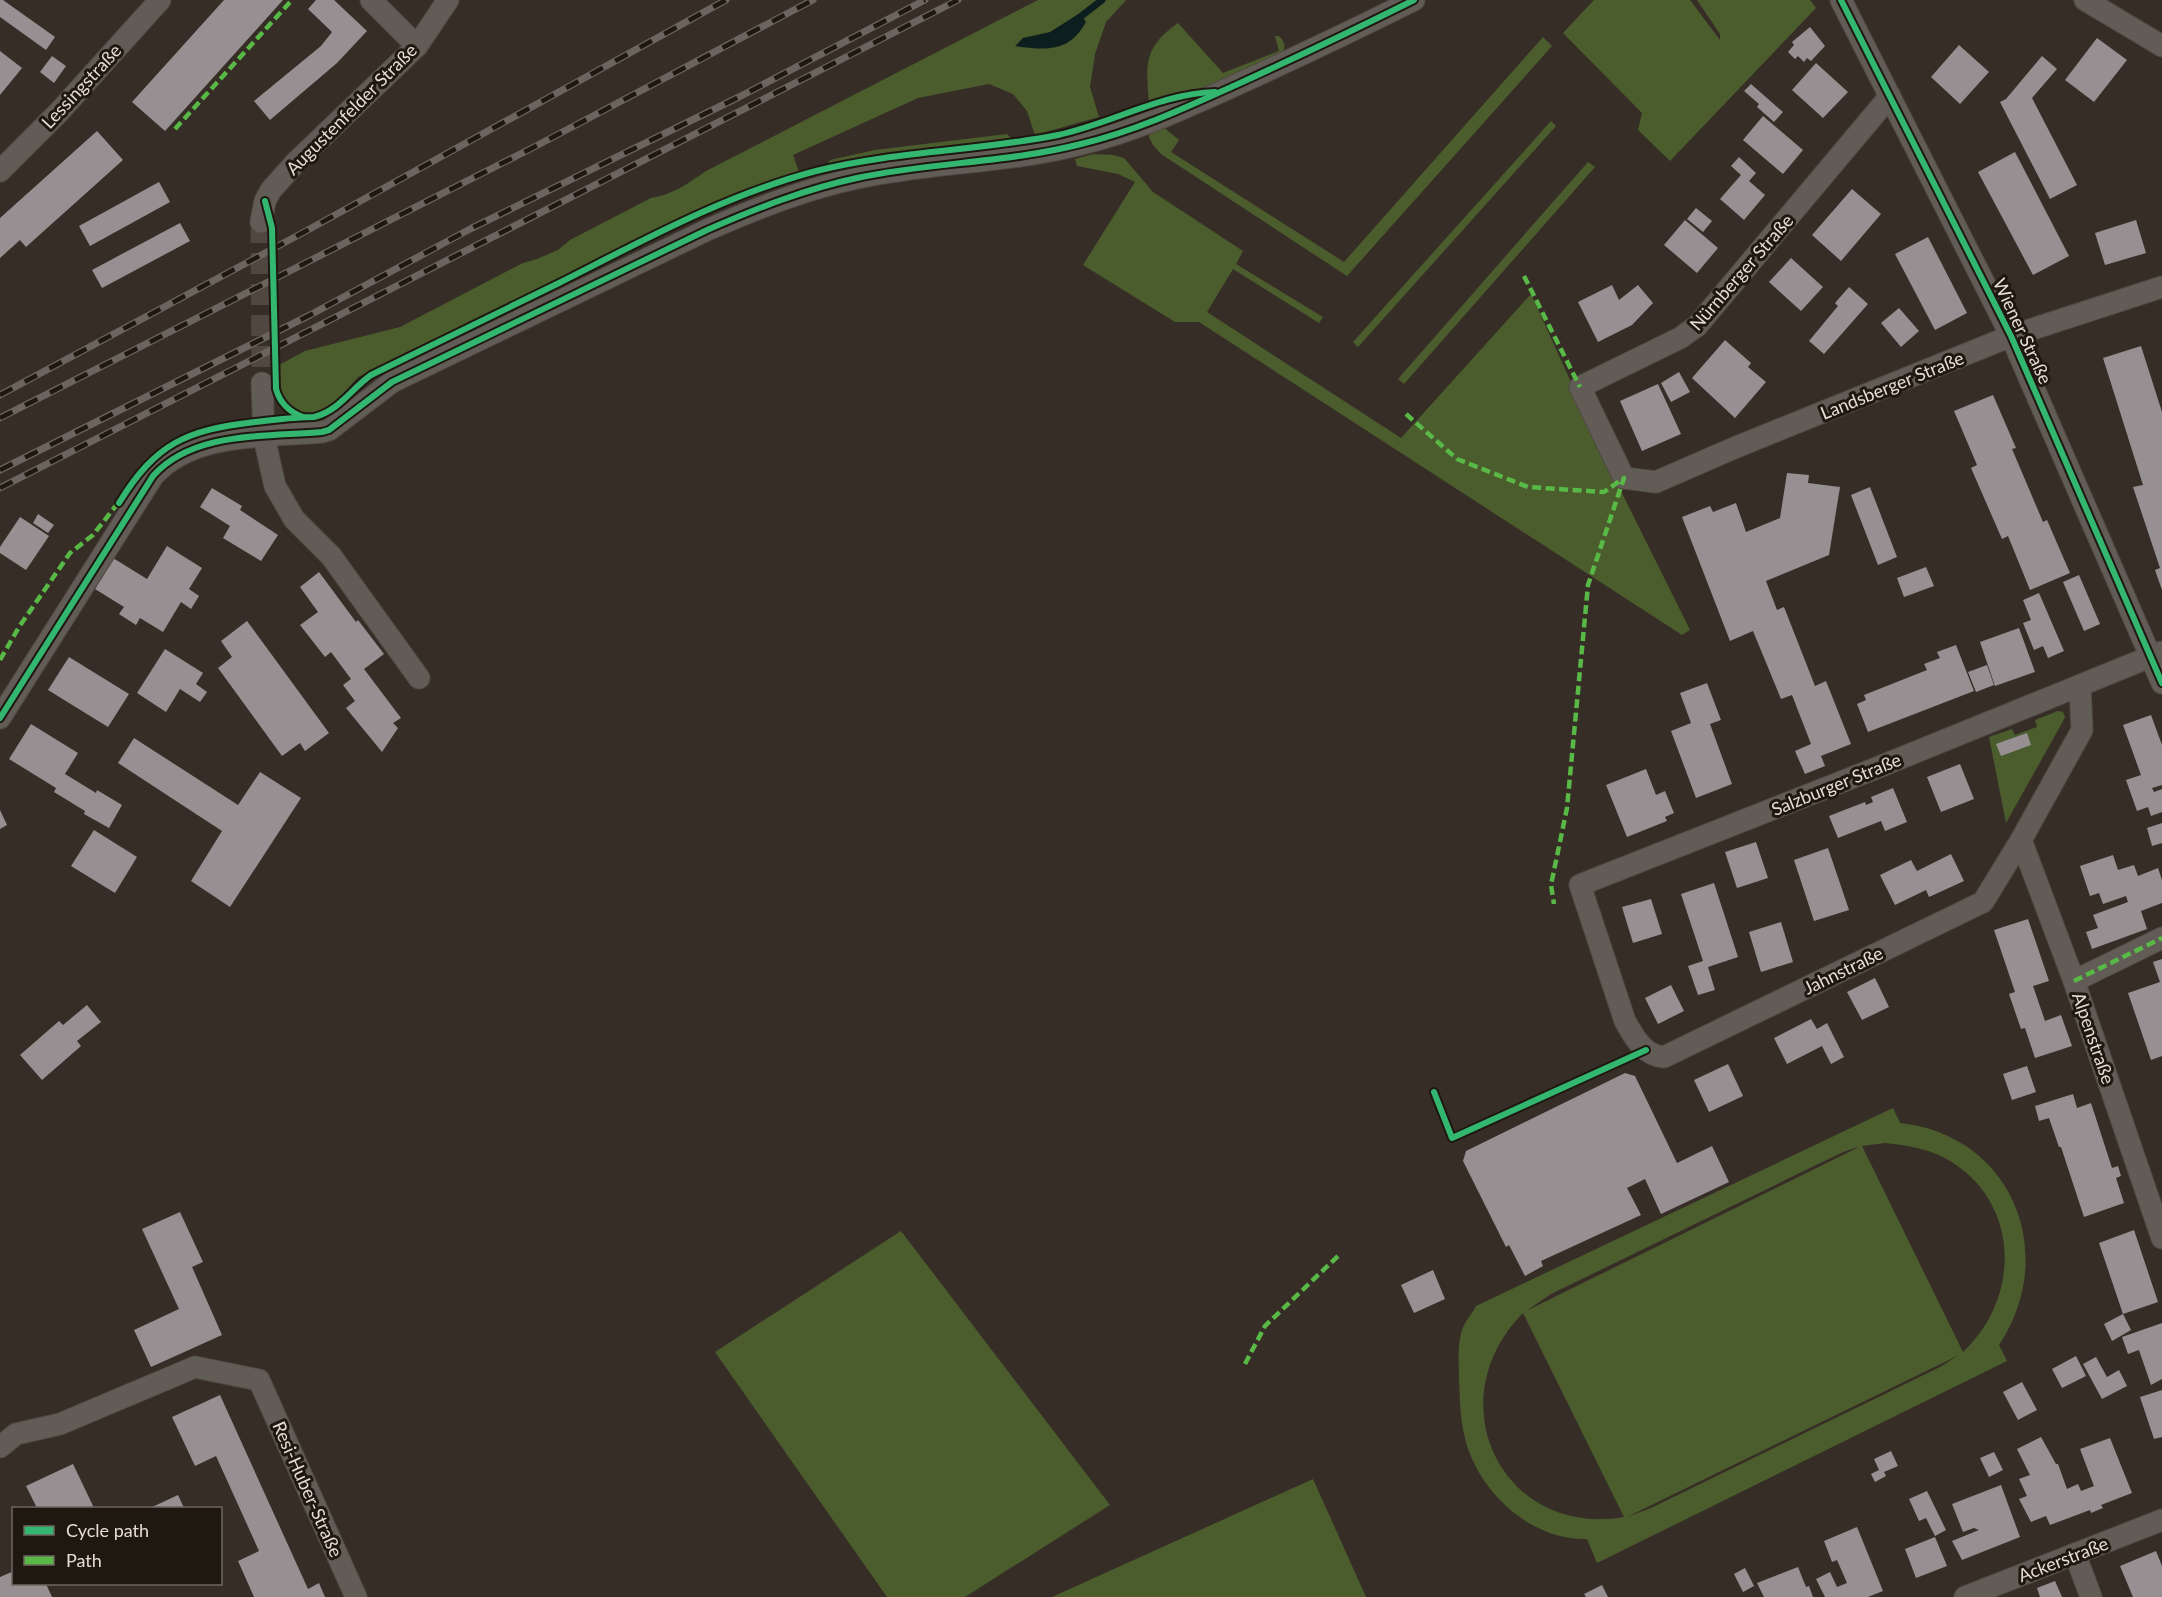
<svg xmlns="http://www.w3.org/2000/svg" width="2162" height="1597" font-family="Lato,sans-serif">
<rect width="100%" height="100%" fill="#362e26"/>
<g fill="#4c5d2d" fill-rule="evenodd">
<path d="M1038,0H1126L1106,22L1095,54L1090,87L1099,117L1035,135L1027,111L1013,94L989,84L918,98L793,155L799,172L747,190L677,220L358,377C348,388 337,403 324,410C308,419 284,408 279,389C277,382 278,373 277,366L305,351L400,327L523,263L537,259L558,250L570,240L651,198C672,195 689,183 706,171Z"/>
<path d="M1594,0H1690L1720,40V34L1697,0H1810L1816,8L1670,161L1638,130L1642,113L1563,33Z"/>
<path d="M1178,23L1223,73L1279,51L1275,36H1279C1284,41 1286,45 1283,52L1209,90L1193,89L1149,104C1146,64 1143,48 1178,23Z"/>
<path d="M1543,37L1552,46L1347,276L1161,154L1153,145L1149,137L1150,132L1162,126L1179,140L1171,152L1344,262Z"/>
<path d="M1551,121L1556,126L1358,347L1353,342Z"/>
<path d="M1007,134L1012,139L985,144L899,153L826,166L830,160L875,150Z"/>
<path d="M1094,154L1113,155L1124,158L1153,192L1243,251L1236,264L1323,317L1319,323L1233,269L1207,312L1401,438L1531,294L1615,479L1690,630L1682,635L1199,322H1175L1083,265L1135,182L1118,174L1077,166L1075,159Z"/>
<path d="M1588,162L1595,167L1404,384L1398,379Z"/>
<path d="M2058,711L2063,712L2065,717L2062,723L2006,823L1989,737L2012,729L2015,735L2037,727L2035,720Z"/>
<path d="M1893,1108L1900,1123C2012,1135 2060,1253 1999,1345L2007,1361L1597,1563L1587,1539C1529,1541 1475,1488 1464,1434C1460,1417 1460,1398 1459,1380C1459,1363 1457,1345 1462,1330C1465,1321 1472,1314 1476,1306ZM1885,1143C1905,1145 1925,1148 1943,1157C2020,1197 2023,1296 1963,1352L1862,1146ZM1858,1147L1857,1148L1526,1311L1551,1294L1843,1152ZM1523,1313L1624,1517C1502,1538 1436,1401 1523,1313ZM1959,1355L1940,1367L1651,1508L1627,1517Z"/>
<path d="M901,1231L1110,1505L965,1597H887L715,1352Z"/>
<path d="M1313,1479L1366,1597H1052Z"/>
</g>
<path fill="#0d1e1f" d="M1080,13L1086,22C1069,53 1046,50 1015,46L1023,38L1050,32Z"/>
<g fill="none" stroke-linecap="round" stroke-linejoin="round">
<path stroke="#0d1e1f" stroke-width="7" d="M1075,21L1102,0"/>
</g>
<g fill="#979093">
<path d="M0,0H3L55,37L46,50L0,17Z"/>
<path d="M224,0H283L165,131L132,102Z"/>
<path d="M316,0H334L367,31L337,63L270,120L254,101L321,46L332,32L308,9Z"/>
<path d="M1810,27L1825,46L1811,61L1807,58L1804,62L1798,56L1795,59L1788,52L1794,45L1792,42Z"/>
<path d="M2097,38L2127,60L2094,102L2065,80Z"/>
<path d="M1959,45L1989,72L1960,104L1931,77Z"/>
<path d="M0,51L22,68L0,95Z"/>
<path d="M52,56L66,66L54,83L40,72Z"/>
<path d="M2042,56L2057,69L2032,98L2077,185L2050,199L2000,102L2006,99Z"/>
<path d="M1816,63L1848,92L1823,118L1792,90Z"/>
<path d="M1751,84L1783,112L1774,122L1757,107L1759,104L1744,91Z"/>
<path d="M1763,116L1803,150L1783,174L1743,140Z"/>
<path d="M97,131L123,160L26,247L20,240L0,258V218Z"/>
<path d="M2015,152L2069,256L2033,275L1978,172Z"/>
<path d="M1739,157L1756,173L1749,181L1765,195L1744,220L1720,199L1741,175L1731,166Z"/>
<path d="M159,182L170,202L90,246L79,226Z"/>
<path d="M1852,189L1881,214L1841,261L1812,235Z"/>
<path d="M1696,208L1712,221L1703,232L1687,219Z"/>
<path d="M1685,220L1718,248L1697,273L1664,245Z"/>
<path d="M2136,220L2146,253L2105,265L2095,233Z"/>
<path d="M180,223L190,241L102,288L92,270Z"/>
<path d="M1928,237L1967,313L1935,330L1895,254Z"/>
<path d="M1791,258L1823,287L1801,311L1769,282Z"/>
<path d="M1612,285L1619,300L1638,285L1653,303L1632,325L1598,342L1578,302Z"/>
<path d="M1849,287L1868,304L1824,354L1809,341L1838,306L1835,303Z"/>
<path d="M1899,308L1919,331L1901,347L1881,323Z"/>
<path d="M1725,340L1751,363L1748,367L1766,382L1735,418L1692,378Z"/>
<path d="M2141,346L2162,412V590L2155,570L2160,568L2133,487L2143,485L2103,358Z"/>
<path d="M1679,372L1690,392L1671,402L1661,383Z"/>
<path d="M1658,384L1681,434L1642,451L1620,401Z"/>
<path d="M1993,395L2016,448L2012,449L2043,522L2047,520L2070,573L2030,590L2008,536L2002,539L1971,468L1977,465L1954,411Z"/>
<path d="M1787,473L1809,475L1808,483L1840,487L1829,555L1766,581L1777,610L1784,607L1815,686L1826,681L1851,744L1821,756L1825,766L1805,774L1795,751L1811,744L1792,695L1781,699L1753,631L1730,641L1682,517L1710,506L1713,512L1736,503L1746,532L1780,518Z"/>
<path d="M1870,487L1897,557L1878,565L1851,495Z"/>
<path d="M212,488L242,506L240,510L278,535L261,561L223,538L230,526L200,507Z"/>
<path d="M38,514L54,525L48,533L33,523Z"/>
<path d="M20,517L49,536L26,570L0,553V547Z"/>
<path d="M167,546L202,568L189,589L199,596L191,609L181,602L163,632L140,618L136,625L119,614L124,607L95,589L113,558L147,579Z"/>
<path d="M1926,567L1934,586L1904,597L1897,578Z"/>
<path d="M319,572L356,622L358,620L384,654L364,669L401,718L393,723L398,728L382,752L346,708L355,701L343,685L351,679L331,652L325,657L300,625L318,612L300,587Z"/>
<path d="M2079,575L2100,624L2084,631L2063,582Z"/>
<path d="M2039,593L2064,651L2048,658L2043,646L2034,650L2023,623L2031,620L2023,600Z"/>
<path d="M247,621L329,733L305,751L300,743L282,756L218,668L232,657L221,641Z"/>
<path d="M2019,628L2035,672L1995,686L1980,642Z"/>
<path d="M1956,645L1974,691L1868,732L1857,704L1866,700L1864,695L1927,670L1924,664L1940,658L1937,652Z"/>
<path d="M165,649L203,673L196,684L207,692L200,702L180,689L166,712L137,693Z"/>
<path d="M69,657L129,694L108,727L48,690Z"/>
<path d="M1987,665L1994,685L1976,692L1968,672Z"/>
<path d="M1707,683L1721,720L1710,724L1732,784L1696,798L1671,731L1691,723L1680,693Z"/>
<path d="M2151,715L2162,745V785L2152,788L2154,792L2162,789V812L2151,816L2148,807L2137,811L2126,780L2141,775L2123,725Z"/>
<path d="M31,724L78,753L65,774L96,793L97,790L122,805L109,828L84,814L85,811L54,792L56,788L9,759Z"/>
<path d="M2027,733L2031,745L2001,756L1996,744Z"/>
<path d="M134,738L238,805L260,772L301,798L230,907L191,881L222,831L118,763Z"/>
<path d="M1960,764L1974,799L1941,812L1927,777Z"/>
<path d="M1646,769L1656,795L1665,791L1674,813L1665,817L1667,821L1627,837L1606,785Z"/>
<path d="M1893,788L1907,822L1885,831L1881,821L1838,838L1829,816L1865,802L1866,805L1873,802L1871,797Z"/>
<path d="M0,810L7,825L0,829Z"/>
<path d="M2162,823V843L2152,846L2147,828Z"/>
<path d="M94,830L137,857L115,893L71,866Z"/>
<path d="M1756,842L1768,878L1737,888L1725,852Z"/>
<path d="M1828,848L1849,910L1814,921L1794,860Z"/>
<path d="M1951,854L1964,881L1929,897L1926,890L1895,905L1880,875L1911,860L1917,871Z"/>
<path d="M2113,855L2118,870L2134,865L2138,876L2158,868L2162,880V903L2141,911L2147,929L2092,949L2086,932L2098,928L2093,915L2128,902L2126,896L2103,904L2099,893L2090,896L2080,866Z"/>
<path d="M1714,883L1738,957L1708,967L1715,990L1698,995L1688,966L1703,961L1681,894Z"/>
<path d="M1651,899L1662,934L1633,943L1622,907Z"/>
<path d="M2028,919L2049,981L2033,986L2045,1021L2061,1015L2072,1046L2035,1058L2025,1028L2021,1029L2009,994L2015,992L1994,930Z"/>
<path d="M1781,922L1793,962L1761,972L1749,932Z"/>
<path d="M2162,959V1056L2151,1060L2128,993L2160,982L2153,962Z"/>
<path d="M1875,978L1889,1007L1862,1020L1847,992Z"/>
<path d="M1671,985L1684,1011L1658,1024L1645,998Z"/>
<path d="M87,1005L101,1022L77,1041L81,1046L42,1080L20,1055L59,1021L63,1025Z"/>
<path d="M1811,1019L1817,1029L1827,1023L1844,1057L1831,1064L1822,1046L1787,1064L1774,1038Z"/>
<path d="M1728,1064L1743,1096L1709,1112L1694,1080Z"/>
<path d="M2027,1066L2036,1092L2012,1100L2003,1074Z"/>
<path d="M1625,1073L1635,1076L1677,1163L1712,1146L1729,1182L1661,1214L1645,1179L1627,1188L1641,1215L1541,1261L1543,1266L1525,1276L1509,1245L1506,1247L1463,1161L1466,1151Z"/>
<path d="M2073,1094L2077,1108L2091,1103L2112,1168L2118,1166L2121,1176L2116,1178L2124,1203L2084,1217L2061,1147H2059L2049,1118L2039,1121L2035,1106Z"/>
<path d="M180,1212L203,1262L192,1267L222,1335L151,1367L134,1330L179,1309L142,1229Z"/>
<path d="M2134,1230L2158,1302L2123,1314L2099,1243Z"/>
<path d="M1433,1270L1445,1299L1414,1313L1401,1285Z"/>
<path d="M2123,1314L2131,1330L2112,1341L2104,1324Z"/>
<path d="M2162,1323V1379L2151,1385L2139,1350L2128,1354L2122,1337Z"/>
<path d="M2076,1356L2086,1376L2062,1388L2052,1369Z"/>
<path d="M2096,1357L2107,1377L2119,1370L2127,1386L2102,1399L2083,1364Z"/>
<path d="M2022,1382L2037,1410L2018,1420L2003,1392Z"/>
<path d="M2162,1390V1437L2154,1439L2140,1397Z"/>
<path d="M220,1395L308,1589L319,1583L325,1597H254L238,1561L259,1551L216,1456L195,1466L172,1417Z"/>
<path d="M2041,1437L2056,1464H2058L2067,1489L2078,1484L2081,1491L2094,1486L2080,1449L2110,1438L2132,1493L2101,1505L2103,1508L2091,1513L2090,1510L2050,1525L2046,1516L2031,1522L2019,1499L2027,1496L2019,1479L2030,1475L2017,1449Z"/>
<path d="M1891,1451L1898,1466L1884,1472L1886,1476L1875,1482L1871,1474L1879,1470L1874,1459Z"/>
<path d="M1994,1452L2003,1470L1989,1477L1980,1458Z"/>
<path d="M73,1464L94,1508H37L26,1486Z"/>
<path d="M2001,1485L2020,1537L1962,1560L1952,1541L1979,1530L1974,1528L1963,1532L1952,1504Z"/>
<path d="M1927,1491L1946,1530L1935,1536L1926,1518L1919,1521L1909,1499Z"/>
<path d="M178,1495L184,1508H150Z"/>
<path d="M1857,1527L1883,1591L1868,1597H1825L1816,1579L1830,1572L1837,1587L1847,1583L1837,1560L1832,1562L1824,1541Z"/>
<path d="M1935,1537L1947,1566L1916,1578L1905,1549Z"/>
<path d="M2156,1551L2162,1566V1597H2133L2120,1566Z"/>
<path d="M1798,1567L1806,1587L1809,1586L1813,1597H1764L1757,1583Z"/>
<path d="M1745,1568L1754,1586L1743,1592L1734,1574Z"/>
<path d="M14,1571V1584H46L52,1597H0V1577Z"/>
<path d="M2055,1581L2062,1597H2040L2037,1588Z"/>
<path d="M1602,1585L1608,1597H1586L1584,1594Z"/>
</g>
<g fill="none" stroke-linecap="round" stroke-linejoin="round">
<path stroke="#504840" stroke-width="21" stroke-dasharray="21 10" stroke-linecap="butt" d="M261,222L262,383"/>
<g stroke="#514a43" stroke-width="23">
<g id="street">
<path d="M371,0L417,46"/>
<path d="M1841,0L2011,336L2162,683"/>
<path d="M2085,0L2162,46"/>
<path d="M1890,96L1697,326L1680,338L1580,387L1624,478L1656,482L1734,448L2011,336L2162,287"/>
<path d="M0,171L60,111L160,0"/>
<path d="M261,222L265,201L271,190L296,162L417,46L448,0"/>
<path d="M262,383L264,437L275,486L294,519L331,556L419,678"/>
<path d="M2080,686L2082,730L2021,840L1983,902L1664,1057C1644,1056 1634,1037 1625,1021L1580,885L1874,769L2162,652"/>
<path d="M0,718L153,476C193,431 267,437 322,432L329,430L392,382L707,230C755,209 805,189 857,178C931,162 1007,163 1081,144C1136,131 1187,107 1238,84C1297,57 1356,29 1414,0"/>
<path d="M2021,840L2074,981L2162,1238"/>
<path d="M2074,981L2162,938"/>
<path d="M0,1447L16,1434L60,1424L195,1367L259,1380L356,1597"/>
<path d="M2075,1554L2091,1597"/>
<path d="M1965,1597L2162,1520"/>
</g>
</g>
<use href="#street" stroke="#615c56" stroke-width="21"/>
<g stroke="#6c655f" stroke-width="7">
<g id="rail">
<path d="M0,395L306,231L726,0"/>
<path d="M0,418L536,146L813,0"/>
<path d="M0,470L310,315L472,228L739,97L925,0"/>
<path d="M0,488L958,0"/>
</g>
</g>
<use href="#rail" stroke="#1f1811" stroke-width="4.5" stroke-dasharray="14" stroke-linecap="butt"/>
<g stroke="#58b947" stroke-width="4.5" stroke-dasharray="9 4.5" stroke-linecap="butt">
<path d="M175,129L292,0"/>
<path d="M1524,276L1580,387"/>
<path d="M1406,414L1457,459L1528,487L1604,492L1624,478L1588,585L1567,808L1551,885L1554,904"/>
<path d="M0,660L19,627L70,553L93,535L122,498"/>
<path d="M2074,981L2162,938"/>
<path d="M1245,1364L1265,1326L1339,1255"/>
</g>
<g stroke="#1f1811" stroke-width="10">
<g id="cycleway">
<path d="M1841,0L2011,336L2162,683"/>
<path d="M265,201L272,228L276,389C280,403 289,412 303,417"/>
<path d="M119,503C156,443 186,430 255,422C274,420 294,417 314,417C339,411 351,389 371,375C433,344 496,314 559,283C642,241 725,195 816,171C895,151 978,151 1058,135C1110,124 1163,93 1215,92"/>
<path d="M0,718L153,476C193,431 267,437 322,432L329,430L392,382L707,230C755,209 805,189 857,178C931,162 1007,163 1081,144C1136,131 1187,107 1238,84C1297,57 1356,29 1414,0"/>
<path d="M1434,1092L1452,1138L1646,1050"/>
</g>
</g>
<use href="#cycleway" stroke="#33b770" stroke-width="6"/>
</g>
<g text-anchor="middle" dominant-baseline="central" stroke-width="6" stroke-linejoin="round" paint-order="stroke">
<g font-size="18" fill="#e6ddd3" stroke="#1f1811">
<text transform="translate(81 86) rotate(-47)">Lessingstraße</text>
<text transform="translate(351 109) rotate(-45)">Augustenfelder Straße</text>
<text transform="translate(1741 272) rotate(-49)">Nürnberger Straße</text>
<text transform="translate(2023 331) rotate(65)">Wiener Straße</text>
<text transform="translate(1892 385) rotate(-22)">Landsberger Straße</text>
<text transform="translate(1836 784) rotate(-22)">Salzburger Straße</text>
<text transform="translate(1843 970) rotate(-26)">Jahnstraße</text>
<text transform="translate(2094 1038) rotate(71)">Alpenstraße</text>
<text transform="translate(308 1489) rotate(66)">Resi-Huber-Straße</text>
<text transform="translate(2063 1559) rotate(-21)">Ackerstraße</text>
</g>
</g>
<rect x="12" y="1507" width="210" height="78" fill="#1f1811" stroke="#6f675f" stroke-width="1.5"/>
<rect x="24" y="1526" width="30" height="9" fill="#33b770" stroke="#6f675f" stroke-width="1.5"/>
<text x="66" y="1537" font-size="18" fill="#e6ddd3">Cycle path</text>
<rect x="24" y="1556" width="30" height="9" fill="#58b947" stroke="#6f675f" stroke-width="1.5"/>
<text x="66" y="1567" font-size="18" fill="#e6ddd3">Path</text>
</svg>
